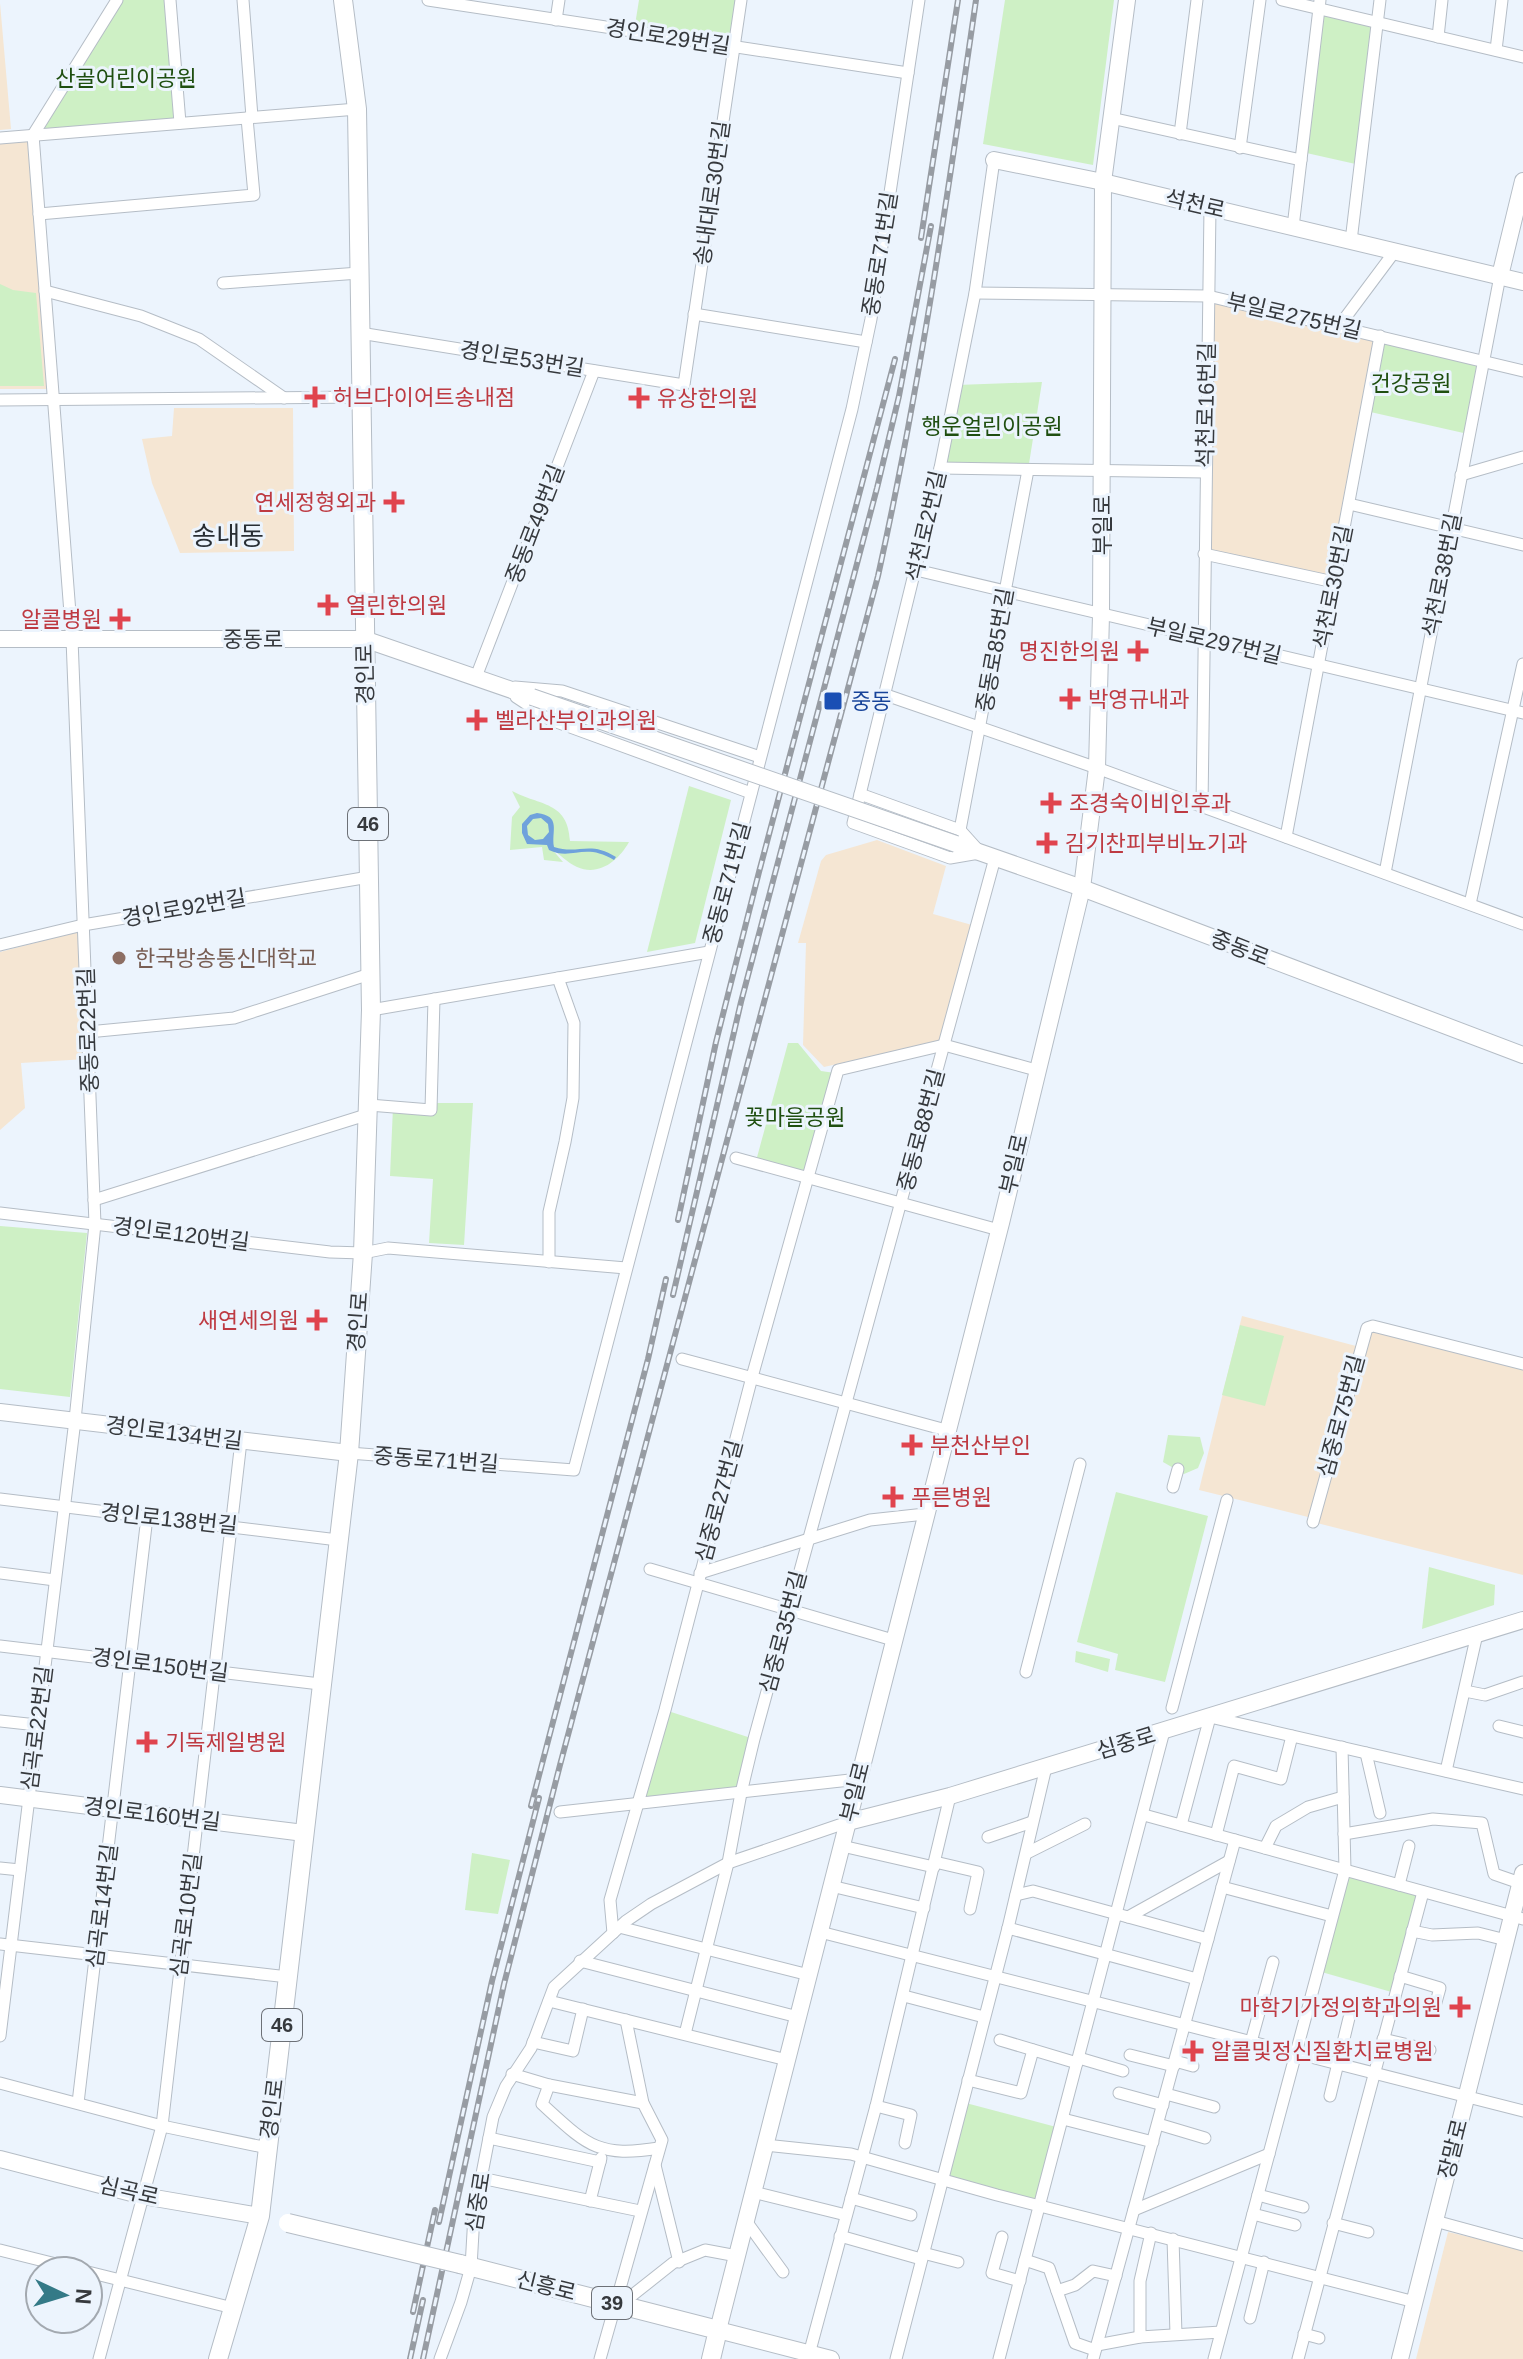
<svg xmlns="http://www.w3.org/2000/svg" width="1523" height="2359" font-family="Helvetica,'Noto Sans KR',sans-serif">
<rect width="100%" height="100%" fill="#ecf4fd"/>
<g fill="#f5e6d3">
<path d="M0,3L11,129L0,130Z"/>
<path d="M29,140L49,389H0V143Z"/>
<path d="M1208,296L1380,336L1334,582L1204,554Z"/>
<path d="M174,408H293L294,551L180,553L152,483L142,439L172,436Z"/>
<path d="M877,840L946,866L933,914L972,925L944,1033L938,1041L824,1067L803,1045L806,943H798L821,861L826,855Z"/>
<path d="M80,931L86,1059L21,1063L25,1108L0,1130V952Z"/>
<path d="M1242,1316L1356,1346L1312,1518L1199,1490Z"/>
<path d="M1367,1328L1523,1365V1575L1313,1522Z"/>
<path d="M1448,2232L1523,2249V2359H1416Z"/>
</g>
<g fill="#cef0c5">
<path d="M120,0H168L178,121L38,131Z"/>
<path d="M639,0H738L732,38L635,25Z"/>
<path d="M1005,0H1114L1093,165L983,144Z"/>
<path d="M1319,9L1377,23L1360,165L1302,152Z"/>
<path d="M0,284L13,290L36,293L44,386H0Z"/>
<path d="M1380,336L1482,361L1468,434L1366,411Z"/>
<path d="M1042,382L1028,470L940,468L957,385Z"/>
<path d="M689,786L731,800L695,943L647,952Z"/>
<path d="M512,791C540,806 568,801 570,841L629,842C619,860 599,877 577,867C568,863 559,854 551,848L563,862L544,860L542,847L510,850L512,817L520,807Z"/>
<path d="M788,1043H798L821,1071L835,1073L806,1175L756,1161Z"/>
<path d="M431,1103H473L464,1245L429,1243L433,1179L390,1176L393,1107L430,1110Z"/>
<path d="M0,1226L87,1233L70,1397L0,1389Z"/>
<path d="M1240,1325L1284,1336L1265,1406L1222,1395Z"/>
<path d="M1168,1435L1200,1437L1204,1453L1198,1468L1184,1474L1163,1462Z"/>
<path d="M1116,1492L1208,1516L1165,1682L1115,1670L1118,1654L1077,1642Z"/>
<path d="M1429,1567L1495,1585L1494,1605L1422,1629Z"/>
<path d="M1076,1651L1110,1659L1108,1672L1075,1662Z"/>
<path d="M665,1710L754,1739L741,1793L637,1804Z"/>
<path d="M472,1853L510,1860L498,1914L465,1910Z"/>
<path d="M1345,1870L1423,1892L1395,1993L1318,1971Z"/>
<path d="M962,2102L1060,2128L1040,2205L943,2178Z"/>
</g>
<path fill="#6fa2dc" fill-rule="evenodd" d="M537,813C562,816 551,831 554,847C579,855 589,840 616,857L614,860C584,842 572,861 549,850L547,845L527,844L522,833V824L530,815ZM541,818L548,824L549,832L543,839L535,840L528,835L527,826L533,819Z"/>
<g fill="none" stroke-linecap="round" stroke-linejoin="round">
<g stroke="#b5bdc6" stroke-width="13">
<g id="street">
<path d="M170,0L180,123"/>
<path d="M243,0L252,117"/>
<path d="M428,0L908,73"/>
<path d="M1282,0L1523,57"/>
<path d="M556,20L559,0"/>
<path d="M1438,37L1442,0"/>
<path d="M1496,50L1502,0"/>
<path d="M1111,118L1301,160"/>
<path d="M1180,134L1197,0"/>
<path d="M33,135L117,0"/>
<path d="M0,138L357,109"/>
<path d="M1240,148L1260,0"/>
<path d="M39,214L254,195L247,118"/>
<path d="M1293,227L1320,0"/>
<path d="M1351,241L1380,0"/>
<path d="M223,283L359,273"/>
<path d="M45,291L141,316L199,339L284,398"/>
<path d="M975,293L1208,296L1523,371"/>
<path d="M694,314L866,342"/>
<path d="M1339,326L1395,251"/>
<path d="M360,333L684,385L741,0"/>
<path d="M0,400L361,397"/>
<path d="M940,468L1205,472"/>
<path d="M1461,475L1523,457"/>
<path d="M1349,504L1523,545"/>
<path d="M1204,554L1334,582"/>
<path d="M916,570L1523,713"/>
<path d="M476,677L594,371"/>
<path d="M515,687L562,691L760,757"/>
<path d="M886,695L1097,768L1523,924"/>
<path d="M516,697L551,720L751,793"/>
<path d="M860,794L960,830L979,851"/>
<path d="M1202,807L1210,208"/>
<path d="M960,830L1028,470"/>
<path d="M1286,837L1380,336"/>
<path d="M979,853L950,858L853,823L940,468L975,293L994,160"/>
<path d="M1385,873L1500,276"/>
<path d="M1470,904L1523,664"/>
<path d="M0,945L83,925L369,877"/>
<path d="M371,1010L709,952"/>
<path d="M88,1032L234,1018L370,974"/>
<path d="M369,1105L431,1110L434,999"/>
<path d="M736,1158L999,1230"/>
<path d="M94,1200L369,1114"/>
<path d="M0,1213L330,1252L363,1253L388,1248L626,1268"/>
<path d="M549,1262V1212L565,1142L573,1098L574,1023L558,978"/>
<path d="M682,1359L946,1430"/>
<path d="M349,1453L574,1470L852,409L871,319L919,0"/>
<path d="M1173,1487L1178,1469"/>
<path d="M0,1499L338,1540"/>
<path d="M1313,1522L1367,1328L1373,1326L1523,1364"/>
<path d="M650,1569L893,1640"/>
<path d="M0,1573L55,1580"/>
<path d="M700,1573L870,1520L925,1514"/>
<path d="M0,1646L320,1684"/>
<path d="M1026,1672L1080,1464"/>
<path d="M1465,1691L1485,1695L1523,1682"/>
<path d="M1172,1708L1227,1500"/>
<path d="M0,1721L37,1725"/>
<path d="M1499,1726L1523,1732"/>
<path d="M1366,1753L1380,1813"/>
<path d="M1446,1771L1477,1634"/>
<path d="M560,1812L859,1779"/>
<path d="M1144,1815L1523,1919"/>
<path d="M1181,1825L1210,1717L1523,1789"/>
<path d="M1344,1834L1433,1819L1482,1823L1494,1874L1520,1883"/>
<path d="M1216,1835L1234,1766L1281,1779L1292,1736"/>
<path d="M988,1837L1032,1822"/>
<path d="M842,1846L934,1867"/>
<path d="M1265,1848L1276,1826L1308,1807L1343,1797"/>
<path d="M1027,1853L1085,1824"/>
<path d="M935,1862L978,1872L970,1909"/>
<path d="M0,1868L20,1870"/>
<path d="M1399,1885L1409,1846"/>
<path d="M831,1886L924,1908"/>
<path d="M1222,1887L1332,1916"/>
<path d="M1016,1895L1033,1891L1128,1917L1229,1861"/>
<path d="M1128,1917L1208,1939"/>
<path d="M619,1927L809,1975"/>
<path d="M1008,1928L1197,1979"/>
<path d="M1412,1931L1432,1935L1478,1933L1506,1940"/>
<path d="M820,1932L1523,2111"/>
<path d="M613,1933L610,1900L665,1710L752,1377L838,1070L944,1045L1036,1070"/>
<path d="M0,1944L288,1977"/>
<path d="M580,1961L798,2017"/>
<path d="M1400,1976L1440,1988L1433,2013"/>
<path d="M904,1996L984,2017"/>
<path d="M549,2001L787,2060"/>
<path d="M685,2034L728,1863L741,1793L754,1739L995,858"/>
<path d="M0,2036L75,1420L95,1224L72,639L33,135"/>
<path d="M1383,2039L1430,2050"/>
<path d="M1000,2040L1077,2063"/>
<path d="M533,2042L573,2051L583,2009"/>
<path d="M1251,2042L1273,1962"/>
<path d="M1130,2055L1174,2066"/>
<path d="M1079,2058L1123,2071"/>
<path d="M1175,2061L1193,2066"/>
<path d="M512,2074L549,2085L643,2103"/>
<path d="M968,2080L1021,2093L1033,2050"/>
<path d="M0,2083L162,2126L268,2148"/>
<path d="M549,2085L542,2104C587,2145 597,2158 659,2148"/>
<path d="M1119,2093L1163,2105"/>
<path d="M1166,2094L1214,2107"/>
<path d="M1330,2096L1349,2018"/>
<path d="M78,2103L147,1517"/>
<path d="M876,2106L911,2115L905,2143"/>
<path d="M1063,2119L1153,2142"/>
<path d="M1158,2124L1205,2138"/>
<path d="M489,2138L600,2162"/>
<path d="M765,2145L851,2154L997,2195L1415,2302"/>
<path d="M655,2165L679,2262"/>
<path d="M481,2178L640,2211"/>
<path d="M753,2192L846,2215"/>
<path d="M1258,2195L1303,2207"/>
<path d="M851,2198L911,2215"/>
<path d="M590,2201L601,2158"/>
<path d="M1134,2210L1269,2154"/>
<path d="M1253,2214L1295,2225"/>
<path d="M746,2221L783,2272"/>
<path d="M1435,2221L1523,2245"/>
<path d="M1333,2223L1368,2232"/>
<path d="M840,2236L921,2259"/>
<path d="M1002,2237L992,2273L1020,2281"/>
<path d="M1173,2239L1176,2334"/>
<path d="M0,2250L84,2271"/>
<path d="M923,2253L958,2262"/>
<path d="M1025,2260L1049,2268L1075,2343L1095,2350"/>
<path d="M88,2272L233,2308"/>
<path d="M1057,2291L1075,2285L1093,2271L1116,2276"/>
<path d="M620,2305L673,2263L705,2250L737,2256"/>
<path d="M1250,2318L1264,2262"/>
<path d="M1304,2334L1319,2338"/>
<path d="M1140,2337V2281L1151,2233"/>
<path d="M1097,2345L1140,2337L1221,2332"/>
<path d="M808,2358L876,2106L950,1796"/>
<path d="M99,2359L162,2126L241,1441"/>
<path d="M440,2359L461,2302L471,2267L474,2215L493,2117L506,2086L531,2048L554,1987L626,1921L651,1904L728,1863L848,1822"/>
<path d="M600,2359L662,2140L643,2103L626,2020"/>
<path d="M896,2359L1008,1928L1046,1767"/>
<path d="M999,2359L1164,1731"/>
<path d="M1093,2359L1235,1840"/>
<path d="M1214,2359L1345,1870L1342,1747"/>
<path d="M1298,2359L1423,1892"/>
</g>
</g>
<g stroke="#b5bdc6" stroke-width="18">
<g id="secondary">
<path d="M994,160L1103,182L1523,282"/>
<path d="M1500,276L1523,181"/>
<path d="M0,639H364L532,697"/>
<path d="M956,844L1082,888L1523,1055"/>
<path d="M0,1412L349,1453"/>
<path d="M0,1795L304,1833"/>
<path d="M848,1822L950,1796L1523,1620"/>
<path d="M0,2159L143,2196L260,2216"/>
<path d="M831,2359L718,2330L1001,1223L1082,888L1097,768L1101,615L1103,182L1127,0"/>
<path d="M1400,2359L1523,1873"/>
</g>
</g>
<g stroke="#b5bdc6" stroke-width="20">
<g id="primary">
<path d="M460,2264L718,2330L711,2359"/>
<path d="M218,2359L260,2216L349,1453L363,1253L371,1010L357,109L343,0"/>
</g>
</g>
<use href="#street" stroke="#fff" stroke-width="11"/>
<use href="#secondary" stroke="#fff" stroke-width="16"/>
<use href="#primary" stroke="#fff" stroke-width="18"/>
<g stroke="#979ca3" stroke-width="6">
<g id="rail">
<path d="M921,238L958,0"/>
<path d="M678,1220L716,1042L759,872L895,359"/>
<path d="M673,1295L741,1002L877,488L899,396L931,226"/>
<path d="M531,1806L648,1359L666,1279"/>
<path d="M439,2222L492,1981L539,1798"/>
<path d="M413,2312L435,2210"/>
<path d="M410,2359L423,2300"/>
<path d="M423,2359L504,1984L560,1765L878,576C920,386 948,193 976,0"/>
</g>
</g>
<use href="#rail" stroke="#ecf4fd" stroke-width="3" stroke-dasharray="9" stroke-linecap="butt"/>
<g stroke="#b5bdc6" stroke-width="18" stroke-linecap="butt">
<path id="secondary-bridge" d="M532,697L956,844"/>
</g>
<g stroke="#b5bdc6" stroke-width="20" stroke-linecap="butt">
<path id="primary-bridge" d="M288,2223L460,2264"/>
</g>
<use href="#secondary-bridge" stroke="#fff" stroke-width="16"/>
<use href="#primary-bridge" stroke="#fff" stroke-width="18"/>
</g>
<g fill="#e0444e" stroke="#ecf4fd" stroke-width="3">
<path d="M311 385h8v8h8v8h-8v8h-8v-8h-8v-8h8z"/>
<path d="M635 386h8v8h8v8h-8v8h-8v-8h-8v-8h8z"/>
<path d="M390 490h8v8h8v8h-8v8h-8v-8h-8v-8h8z"/>
<path d="M324 593h8v8h8v8h-8v8h-8v-8h-8v-8h8z"/>
<path d="M116 607h8v8h8v8h-8v8h-8v-8h-8v-8h8z"/>
<path d="M1134 639h8v8h8v8h-8v8h-8v-8h-8v-8h8z"/>
<path d="M1066 687h8v8h8v8h-8v8h-8v-8h-8v-8h8z"/>
<path d="M473 708h8v8h8v8h-8v8h-8v-8h-8v-8h8z"/>
<path d="M1047 791h8v8h8v8h-8v8h-8v-8h-8v-8h8z"/>
<path d="M1043 831h8v8h8v8h-8v8h-8v-8h-8v-8h8z"/>
<path d="M313 1308h8v8h8v8h-8v8h-8v-8h-8v-8h8z"/>
<path d="M908 1433h8v8h8v8h-8v8h-8v-8h-8v-8h8z"/>
<path d="M889 1485h8v8h8v8h-8v8h-8v-8h-8v-8h8z"/>
<path d="M143 1730h8v8h8v8h-8v8h-8v-8h-8v-8h8z"/>
<path d="M1456 1995h8v8h8v8h-8v8h-8v-8h-8v-8h8z"/>
<path d="M1189 2039h8v8h8v8h-8v8h-8v-8h-8v-8h8z"/>
</g>
<rect fill="#1a4fb4" stroke="#ecf4fd" stroke-width="3" x="823" y="691" width="20" height="20" rx="4"/>
<circle fill="#8d6e63" stroke="#ecf4fd" stroke-width="3" cx="119" cy="958" r="8"/>
<g text-anchor="middle" dominant-baseline="central" stroke-width="6" stroke-linejoin="round" paint-order="stroke">
<g fill="#ecf4fd" stroke="#6d7177" stroke-width="2">
<rect x="348" y="808" width="40" height="32" rx="6"/>
<rect x="262" y="2009" width="40" height="32" rx="6"/>
<rect x="592" y="2287" width="40" height="32" rx="6"/>
</g>
<g font-size="20" font-weight="bold" fill="#36393d">
<text x="368" y="824">46</text>
<text x="282" y="2025">46</text>
<text x="612" y="2303">39</text>
</g>
<g font-size="22" fill="#36393d" stroke="#ecf4fd">
<text transform="translate(668 37) rotate(9)">경인로29번길</text>
<text transform="translate(712 193) rotate(-82)">송내대로30번길</text>
<text transform="translate(1195 204) rotate(13)">석천로</text>
<text transform="translate(880 254) rotate(-81)">중동로71번길</text>
<text transform="translate(1294 316) rotate(13)">부일로275번길</text>
<text transform="translate(522 359) rotate(9)">경인로53번길</text>
<text transform="translate(1206 405) rotate(-89)">석천로16번길</text>
<text transform="translate(535 524) rotate(-69)">중동로49번길</text>
<text transform="translate(1102 525) rotate(-90)">부일로</text>
<text transform="translate(926 526) rotate(-77)">석천로2번길</text>
<text transform="translate(1442 575) rotate(-79)">석천로38번길</text>
<text transform="translate(1333 587) rotate(-79)">석천로30번길</text>
<text x="253" y="639">중동로</text>
<text transform="translate(1214 641) rotate(13)">부일로297번길</text>
<text transform="translate(995 650) rotate(-80)">중동로85번길</text>
<text transform="translate(365 674) rotate(-91)">경인로</text>
<text transform="translate(727 883) rotate(-75)">중동로71번길</text>
<text transform="translate(184 908) rotate(-10)">경인로92번길</text>
<text transform="translate(1240 948) rotate(21)">중동로</text>
<text transform="translate(88 1030) rotate(-92)">중동로22번길</text>
<text transform="translate(921 1130) rotate(-75)">중동로88번길</text>
<text transform="translate(1014 1164) rotate(-77)">부일로</text>
<text transform="translate(181 1234) rotate(7)">경인로120번길</text>
<text transform="translate(358 1322) rotate(-86)">경인로</text>
<text transform="translate(1341 1416) rotate(-75)">심중로75번길</text>
<text transform="translate(174 1433) rotate(7)">경인로134번길</text>
<text transform="translate(436 1460) rotate(4)">중동로71번길</text>
<text transform="translate(719 1501) rotate(-75)">심중로27번길</text>
<text transform="translate(169 1519) rotate(6)">경인로138번길</text>
<text transform="translate(783 1632) rotate(-75)">심중로35번길</text>
<text transform="translate(160 1665) rotate(7)">경인로150번길</text>
<text transform="translate(37 1728) rotate(-83)">심곡로22번길</text>
<text transform="translate(1126 1743) rotate(-17)">심중로</text>
<text transform="translate(855 1792) rotate(-76)">부일로</text>
<text transform="translate(152 1814) rotate(7)">경인로160번길</text>
<text transform="translate(102 1906) rotate(-83)">심곡로14번길</text>
<text transform="translate(186 1915) rotate(-83)">심곡로10번길</text>
<text transform="translate(272 2109) rotate(-83)">경인로</text>
<text transform="translate(1453 2149) rotate(-76)">장말로</text>
<text transform="translate(129 2191) rotate(13)">심곡로</text>
<text transform="translate(478 2202) rotate(-81)">심중로</text>
<text transform="translate(546 2286) rotate(14)">신흥로</text>
</g>
<g font-size="22" fill="#1f4f10" stroke="#ecf4fd">
<text x="126" y="78">산골어린이공원</text>
<text x="1411" y="383">건강공원</text>
<text x="992" y="426">행운얼린이공원</text>
<text x="795" y="1117">꽃마을공원</text>
</g>
<g font-size="22" fill="#be3a42" stroke="#ecf4fd" text-anchor="start">
<text x="333" y="397">허브다이어트송내점</text>
<text x="657" y="398">유상한의원</text>
<text x="376" y="502" text-anchor="end">연세정형외과</text>
<text x="346" y="605">열린한의원</text>
<text x="102" y="619" text-anchor="end">알콜병원</text>
<text x="1120" y="651" text-anchor="end">명진한의원</text>
<text x="1088" y="699">박영규내과</text>
<text x="495" y="720">벨라산부인과의원</text>
<text x="1069" y="803">조경숙이비인후과</text>
<text x="1065" y="843">김기찬피부비뇨기과</text>
<text x="299" y="1320" text-anchor="end">새연세의원</text>
<text x="930" y="1445">부천산부인</text>
<text x="911" y="1497">푸른병원</text>
<text x="165" y="1742">기독제일병원</text>
<text x="1442" y="2007" text-anchor="end">마학기가정의학과의원</text>
<text x="1211" y="2051">알콜및정신질환치료병원</text>
</g>
<g font-size="22" fill="#164399" stroke="#ecf4fd" text-anchor="start">
<text x="851" y="701">중동</text>
</g>
<g font-size="22" fill="#785e54" stroke="#ecf4fd" text-anchor="start">
<text x="135" y="958">한국방송통신대학교</text>
</g>
<g font-size="26" fill="#282e34" stroke="#ecf4fd">
<text x="228" y="536">송내동</text>
</g>
</g>
<g transform="translate(64 2295) rotate(94)"><circle r="38" fill="#ecf4fd" stroke="#a3a9b0" stroke-width="2"/>
<path d="M0-6L14 30L0 20L-14 30Z" fill="#347a87"/>
<text y="-12" font-size="22" font-weight="bold" text-anchor="middle" fill="#36393d">N</text>
</g>
</svg>
